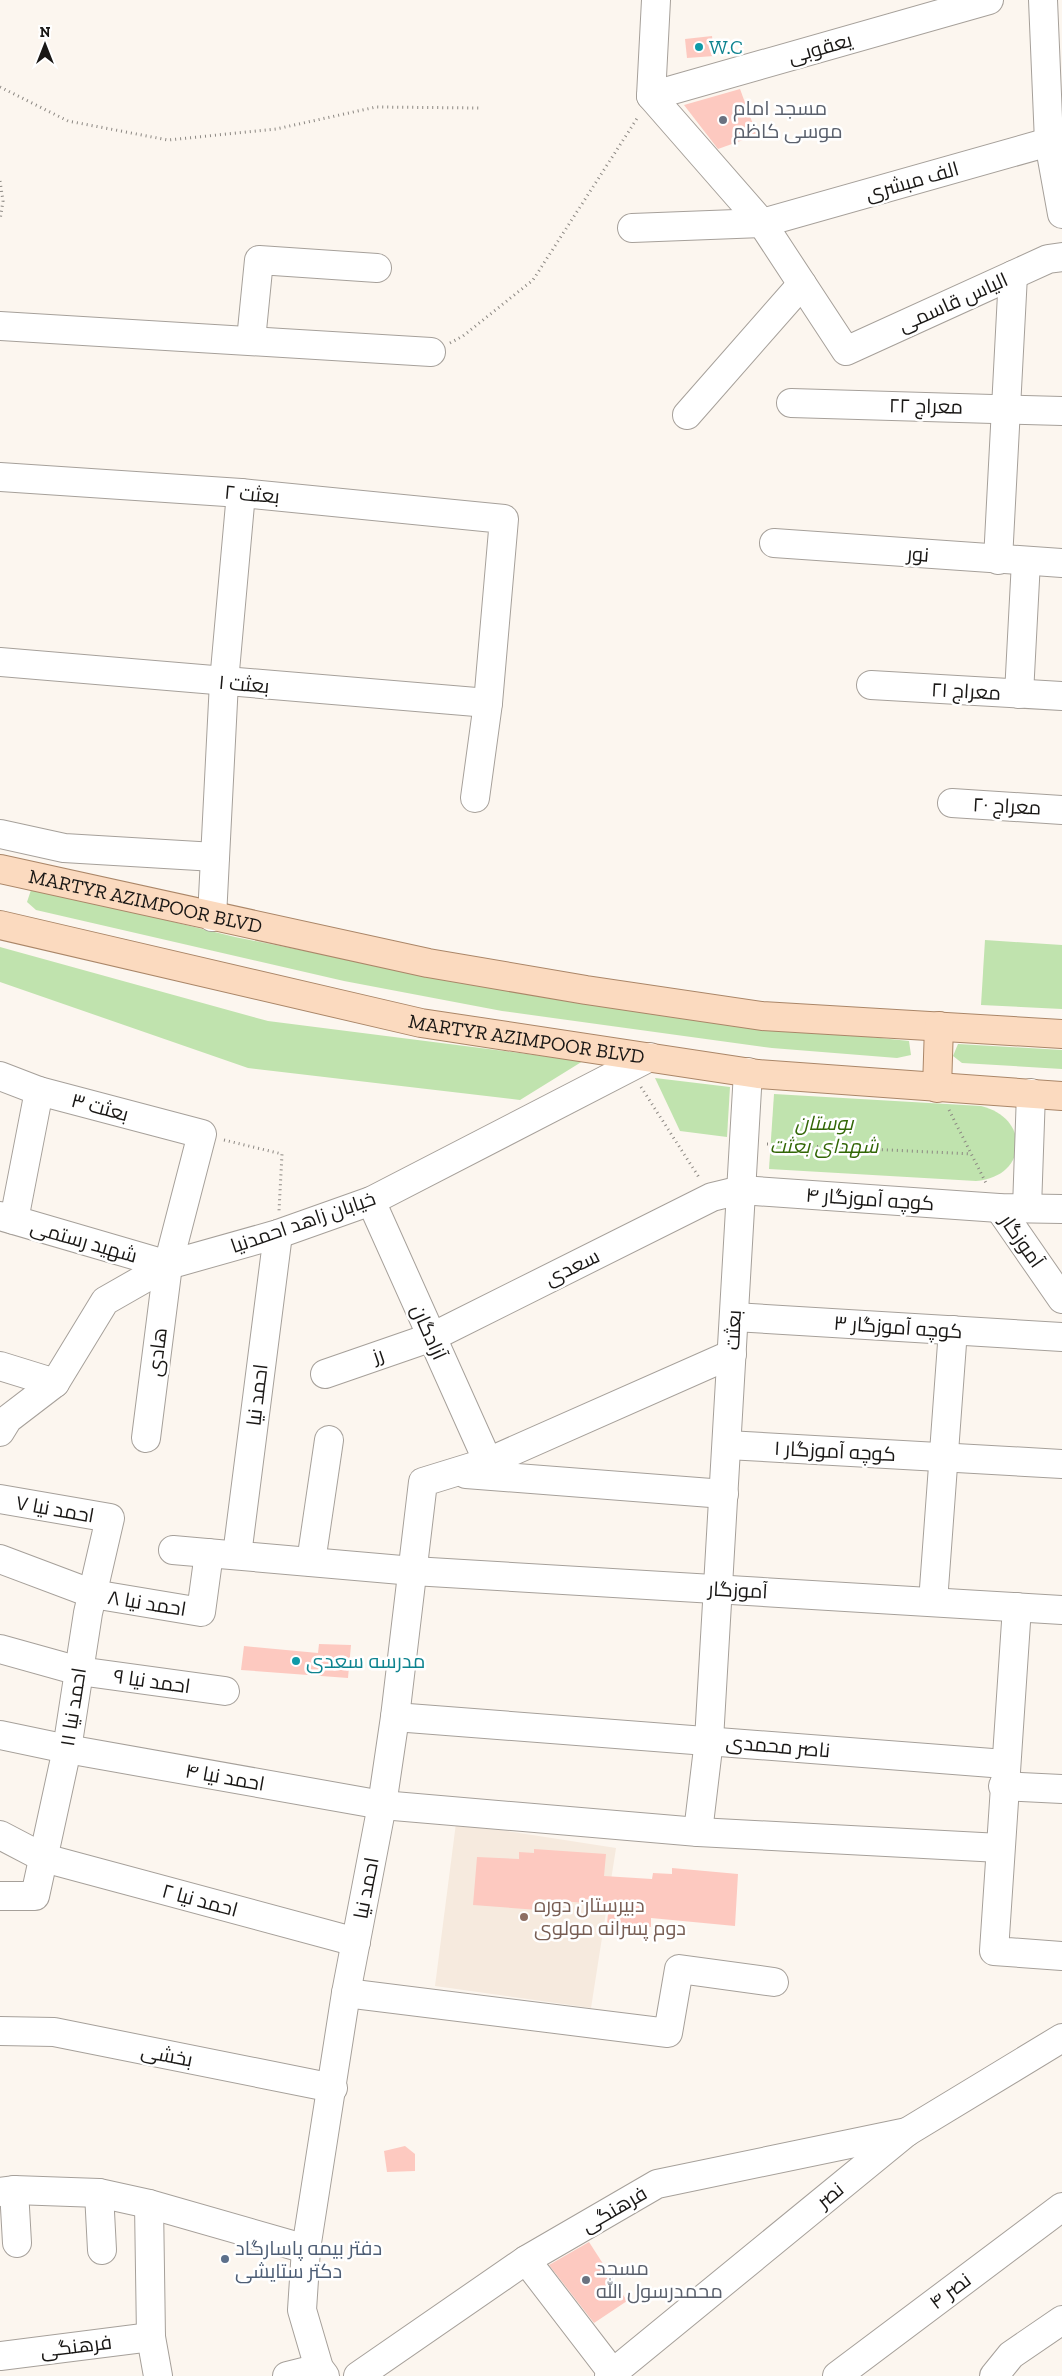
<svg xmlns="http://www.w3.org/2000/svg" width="1062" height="2376" font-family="'Zilla Slab',Cairo,serif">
<rect width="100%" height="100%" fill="#fcf6ef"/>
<path fill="#f6eade" d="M456,1823L616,1848L591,2008L435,1986Z"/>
<g fill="#c0e3ae">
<path d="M31,890L47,891L235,937L513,992L709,1020L909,1041L911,1055L897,1058L772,1048L502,1011L344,981L36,910L27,902Z"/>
<path d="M985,940L1062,945V1009L981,1005Z"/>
<path d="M0,947L268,1021L583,1061L520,1100L248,1068L0,982Z"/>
<path d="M958,1044L1062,1050V1069L962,1063L953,1056Z"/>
<path d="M655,1078L730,1087L727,1137L680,1131Z"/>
<path d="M774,1094L981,1106C1031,1118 1028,1177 976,1181L769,1169Z"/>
</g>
<g fill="#fdc9c0">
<path d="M712,36L714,56L687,58L685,39Z"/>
<path d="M740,89L757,135L718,149L684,105Z"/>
<path d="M319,1644L351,1645L348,1678L241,1670L244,1646L318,1653Z"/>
<path d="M534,1849L606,1854L604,1876L652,1879L653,1873L672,1874V1868L738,1874L735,1926L651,1918V1927L607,1923L609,1905L538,1899V1910L473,1905L477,1857L519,1859V1852L534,1853Z"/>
<path d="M405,2146L415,2154V2171L387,2172L384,2151Z"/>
<path d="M589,2242L627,2301L594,2323L549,2265Z"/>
</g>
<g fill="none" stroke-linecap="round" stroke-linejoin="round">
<g stroke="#a6a09a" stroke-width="30">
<g id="minor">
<path d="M656,0L651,96L762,223L846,351L1048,259L1062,257"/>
<path d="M1043,0L1049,142L1062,214"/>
<path d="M651,96L989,0"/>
<path d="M632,228L762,223L1049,142L1062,140"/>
<path d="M0,326L431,352"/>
<path d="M251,340L259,260L377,268"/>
<path d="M791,403L1062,411"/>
<path d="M687,415L802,284"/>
<path d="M0,477L241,493L504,519L488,703L475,798"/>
<path d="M774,543L1062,563"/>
<path d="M998,560L1013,275"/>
<path d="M0,662L488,703"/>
<path d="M871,685L1062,696"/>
<path d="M1019,694L1026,561"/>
<path d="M952,803L1062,810"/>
<path d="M0,834L64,848L215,857"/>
<path d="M212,917L224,682L241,493"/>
<path d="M0,1076L39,1091L202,1134L168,1265L146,1438"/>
<path d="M371,1201L488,1462"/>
<path d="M999,1208L1062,1299"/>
<path d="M1027,1208L1031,1093"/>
<path d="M0,1216L168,1265"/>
<path d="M14,1220L39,1091"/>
<path d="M734,1317L1062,1337"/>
<path d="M0,1366L55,1383"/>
<path d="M325,1374L432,1337L712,1197L741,1190L999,1208L1062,1209"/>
<path d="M0,1432L8,1419L55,1383L105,1301L168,1265L278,1234L371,1201L650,1057"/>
<path d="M727,1445L1062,1464"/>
<path d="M466,1474L724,1494"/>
<path d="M0,1499L110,1518L88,1613L67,1749L35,1896H0"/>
<path d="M173,1550L413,1571L1062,1610"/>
<path d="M237,1555L278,1234"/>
<path d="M0,1559L93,1594L201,1612L209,1553"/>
<path d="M311,1562L329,1440"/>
<path d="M933,1602L953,1330"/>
<path d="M1017,1607L994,1951L1062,1956"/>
<path d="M0,1649L79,1671L225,1691"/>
<path d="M395,1717L1005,1764"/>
<path d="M0,1735L67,1749L382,1805L698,1832L1000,1848"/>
<path d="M1003,1786L1062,1789"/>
<path d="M698,1832L709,1740L748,1072"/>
<path d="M0,1835L44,1858L356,1942"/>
<path d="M346,1993L668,2033L679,1969L774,1982"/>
<path d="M0,2031L54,2032L333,2088"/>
<path d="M14,2190L17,2243"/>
<path d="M0,2192L14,2190L99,2193L149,2204L306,2249"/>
<path d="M99,2193L102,2250"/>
<path d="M149,2204L151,2337L158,2376"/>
<path d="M526,2260L615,2376"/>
<path d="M0,2356L151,2337"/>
<path d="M287,2376L319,2368"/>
<path d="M325,2376L319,2368L302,2310L306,2249L346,1993L382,1805L395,1717L423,1482L488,1462L732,1354"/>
<path d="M358,2376L526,2260L657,2184L907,2132"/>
<path d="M609,2376L907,2132L1062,2038"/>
<path d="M837,2376L1062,2207"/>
<path d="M994,2376L1011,2355L1062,2320"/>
</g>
</g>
<g stroke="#aa8668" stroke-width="30">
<g id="major">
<path id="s1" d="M0,869L428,963L586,990L762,1016L1062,1034"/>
<path id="s2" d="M0,925L421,1023L758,1074L1062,1096"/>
<path d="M937,1088L939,1026"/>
</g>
</g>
<g stroke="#8b8782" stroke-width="3" stroke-dasharray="1 4" stroke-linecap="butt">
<path d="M0,87L68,121L168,140L276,129L376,107L479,108"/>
<path d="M0,181L3,201L0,220"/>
<path d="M450,343L463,336L533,280L638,117"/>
<path d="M641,1087L700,1179"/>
<path d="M949,1110L987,1185"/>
<path d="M224,1140L282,1154L279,1211"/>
<path d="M767,1144L971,1154"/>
</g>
<use href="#minor" stroke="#fff" stroke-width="28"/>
<use href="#major" stroke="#fbdabf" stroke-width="28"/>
</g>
<g fill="#0f9aa8" stroke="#fff" stroke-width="2">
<circle cx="699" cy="47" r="5"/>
<circle cx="296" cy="1661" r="5"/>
</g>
<g fill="#6b7280" stroke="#fff" stroke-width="2">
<circle cx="723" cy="120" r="5"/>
<circle cx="586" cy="2280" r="5"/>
</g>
<circle fill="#8d6e63" stroke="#fff" stroke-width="2" cx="524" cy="1917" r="5"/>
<circle fill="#5c6f8a" stroke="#fff" stroke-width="2" cx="225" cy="2259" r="5"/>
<g text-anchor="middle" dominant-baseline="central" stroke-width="5" stroke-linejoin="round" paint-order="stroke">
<g font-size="20" fill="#0d838f" stroke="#fff" text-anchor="start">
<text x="709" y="47">W.C</text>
<text x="306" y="1661">مدرسه سعدی</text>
</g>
<g font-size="20" fill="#191715" stroke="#fff">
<text transform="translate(820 48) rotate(-16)">یعقوبی</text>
<text transform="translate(912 181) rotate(-16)">الف مبشری</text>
<text transform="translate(953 302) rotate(-24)">الیاس قاسمی</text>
<text transform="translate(926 406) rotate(1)">معراج ۲۲</text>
<text transform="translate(252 494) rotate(5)">بعثت ۲</text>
<text transform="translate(918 554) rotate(4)">نور</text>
<text transform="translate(244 684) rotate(5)">بعثت ۱</text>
<text transform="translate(966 691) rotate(3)">معراج ۲۱</text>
<text transform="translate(1007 806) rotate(3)">معراج ۲۰</text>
<text stroke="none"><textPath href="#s1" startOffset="149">MARTYR AZIMPOOR BLVD</textPath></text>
<text stroke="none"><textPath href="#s2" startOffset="539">MARTYR AZIMPOOR BLVD</textPath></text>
<text transform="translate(100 1107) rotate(15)">بعثت ۳</text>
<text transform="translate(870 1199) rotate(4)">کوچه آموزگار ۴</text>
<text transform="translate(303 1222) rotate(-19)">خیابان زاهد احمدنیا</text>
<text transform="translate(84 1241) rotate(16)">شهید رستمی</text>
<text transform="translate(1022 1241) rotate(55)">آموزگار</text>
<text transform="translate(572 1267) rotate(-26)">سعدی</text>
<text transform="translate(898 1327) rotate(4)">کوچه آموزگار ۳</text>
<text transform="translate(733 1330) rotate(-87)">بعثت</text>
<text transform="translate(429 1332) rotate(66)">آزادگان</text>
<text transform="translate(157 1352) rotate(-83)">هادی</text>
<text transform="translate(378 1355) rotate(-19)">رز</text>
<text transform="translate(257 1395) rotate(-83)">احمد نیا</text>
<text transform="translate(835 1451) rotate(3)">کوچه آموزگار ۱</text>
<text transform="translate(55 1509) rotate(10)">احمد نیا ۷</text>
<text transform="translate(738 1590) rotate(3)">آموزگار</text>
<text transform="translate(147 1603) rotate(9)">احمد نیا ۸</text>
<text transform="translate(152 1681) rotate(8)">احمد نیا ۹</text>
<text transform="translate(73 1707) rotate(-81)">احمد نیا ۱۱</text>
<text transform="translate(778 1746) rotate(5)">ناصر محمدی</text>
<text transform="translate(225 1777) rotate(10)">احمد نیا ۴</text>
<text transform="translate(366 1888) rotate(-79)">احمد نیا</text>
<text transform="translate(200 1900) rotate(15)">احمد نیا ۲</text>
<text transform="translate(167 2055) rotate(11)">بخشی</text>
<text transform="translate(830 2195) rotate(-39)">نصر</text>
<text transform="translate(614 2209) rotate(-30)">فرهنگی</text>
<text transform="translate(950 2291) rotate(-37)">نصر ۴</text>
<text transform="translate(76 2346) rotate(-7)">فرهنگی</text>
</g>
<g font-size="20" fill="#5b616d" stroke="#fff" text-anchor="start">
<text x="733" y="108">مسجد امام<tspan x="733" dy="23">موسی کاظم</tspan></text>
<text x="596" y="2268">مسجد<tspan x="596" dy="23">محمدرسول الله</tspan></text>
</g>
<g font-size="20" font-style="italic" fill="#336707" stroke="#fff">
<text x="824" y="1123">بوستان<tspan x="824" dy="23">شهدای بعثت</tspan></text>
</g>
<g font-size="20" fill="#785e54" stroke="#fff" text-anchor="start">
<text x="534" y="1905">دبیرستان دوره<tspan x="534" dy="23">دوم پسرانه مولوی</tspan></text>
</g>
<g font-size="20" fill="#4e5e75" stroke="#fff" text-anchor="start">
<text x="235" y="2248">دفتر بیمه پاسارگاد<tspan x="235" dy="23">دکتر ستایشی</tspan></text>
</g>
</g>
<g transform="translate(45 45)" stroke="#ffffff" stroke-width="4" paint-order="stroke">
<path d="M0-4L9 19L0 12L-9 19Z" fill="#191715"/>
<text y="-8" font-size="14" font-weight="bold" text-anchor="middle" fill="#191715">N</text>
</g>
</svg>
